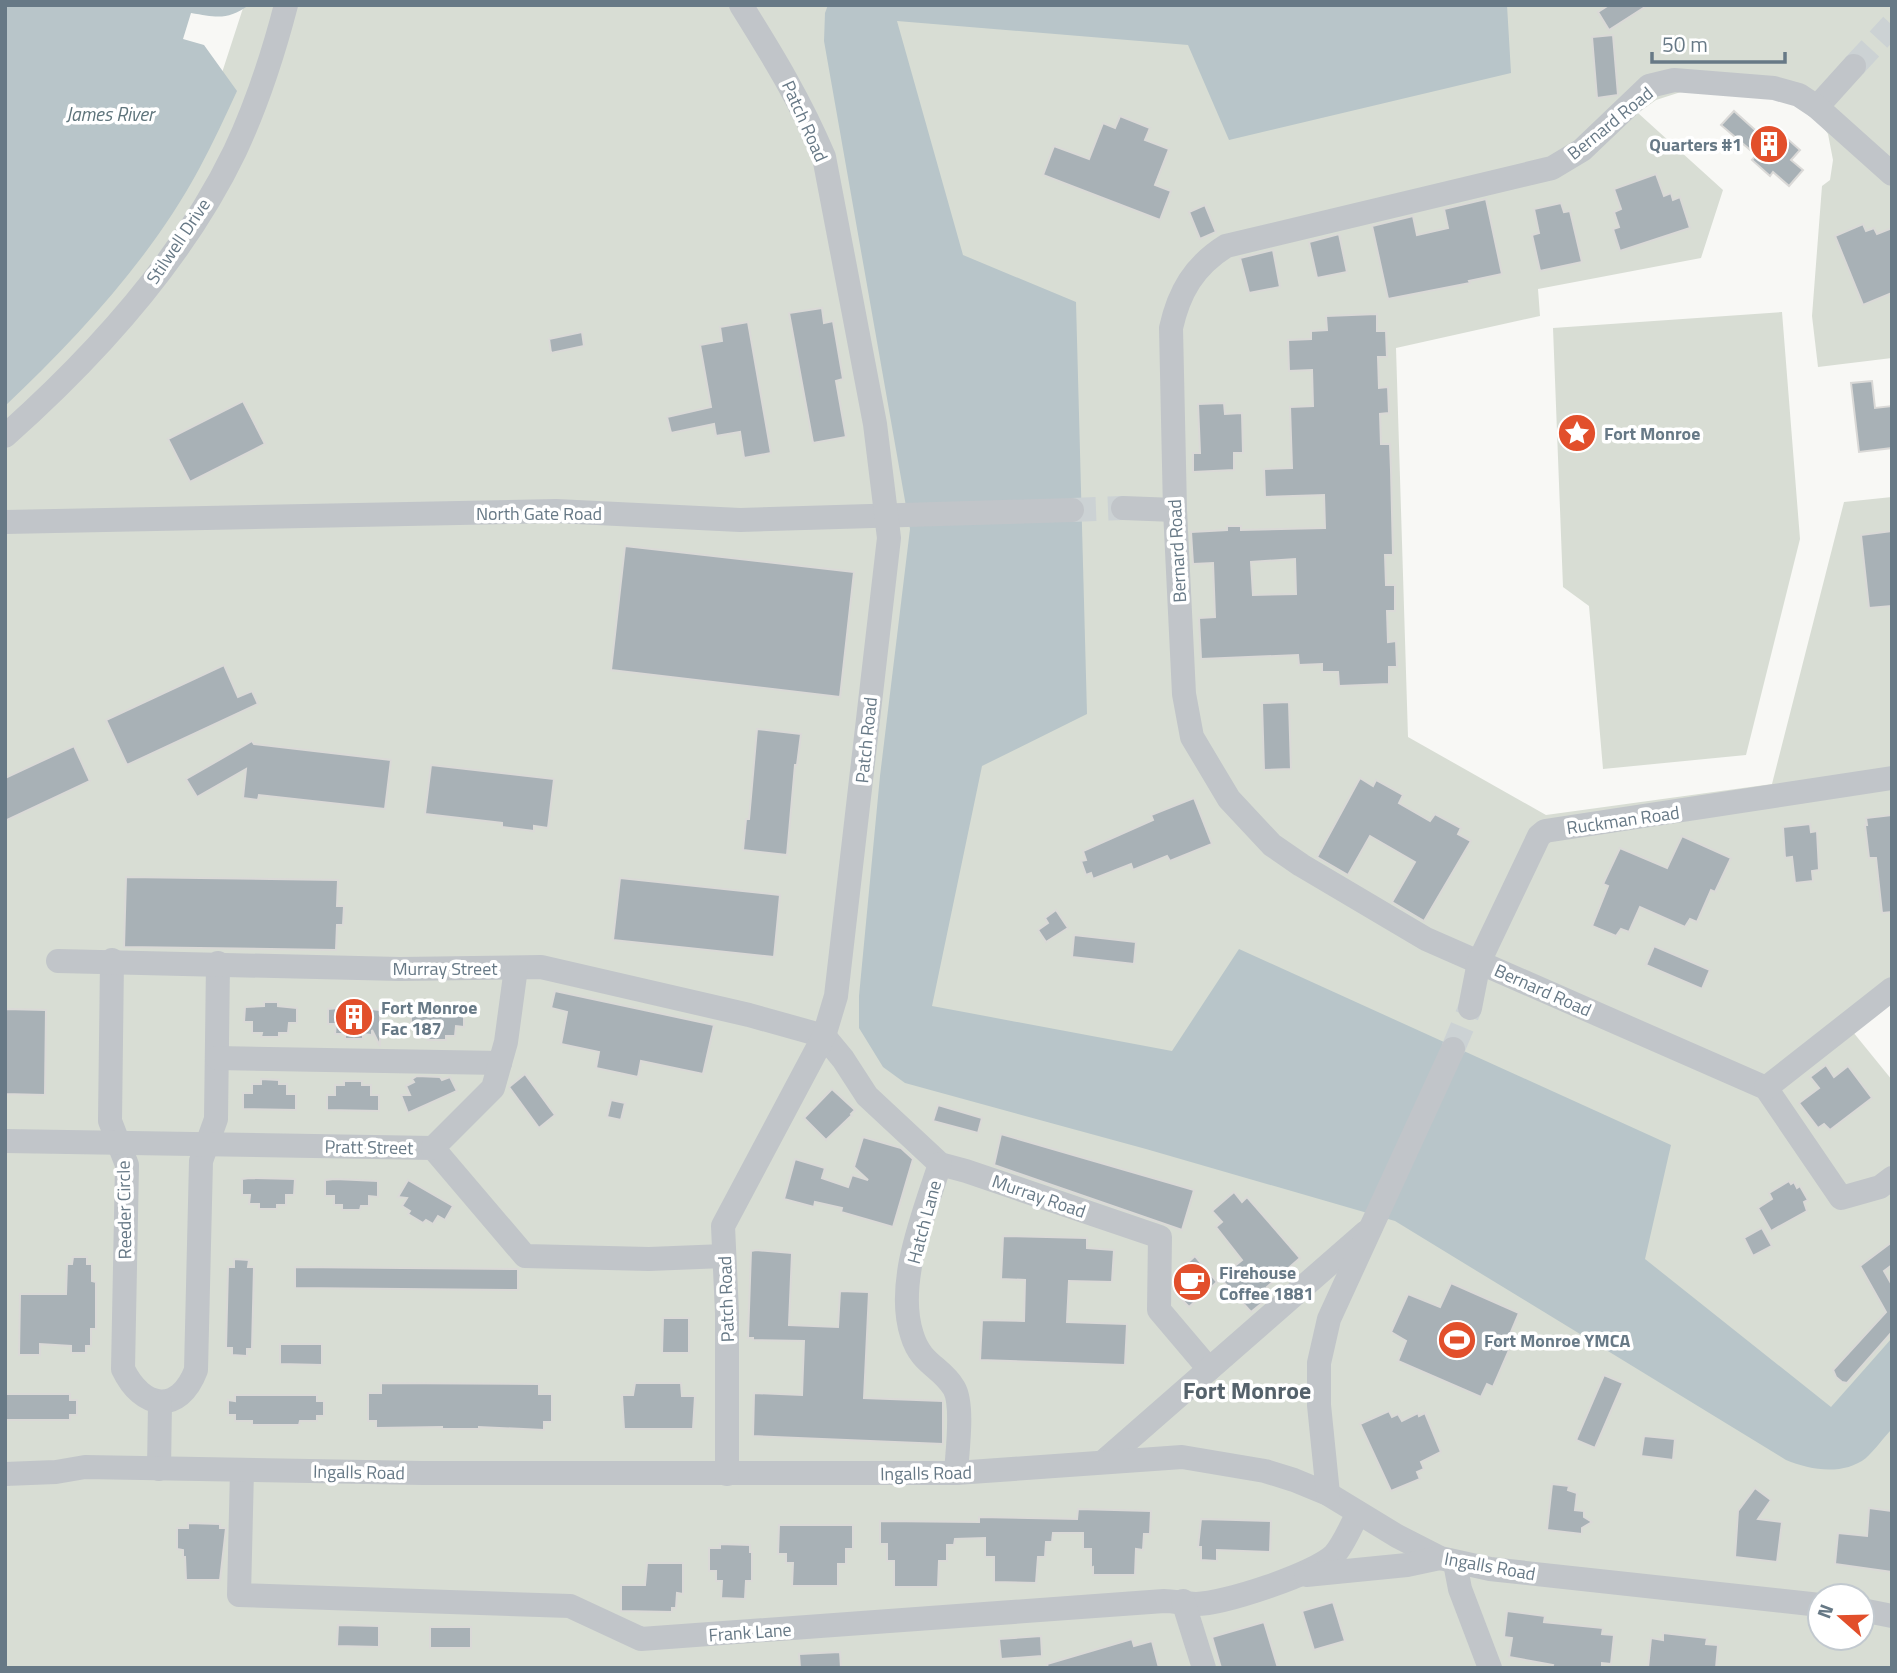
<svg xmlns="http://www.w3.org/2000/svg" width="1897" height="1673" font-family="'Titillium Web',sans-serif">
<rect width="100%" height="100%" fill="#f8f8f5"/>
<g fill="#d8ddd4" fill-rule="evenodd">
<path d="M244,5H1892V358L1818,367L1812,316L1822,186L1830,180L1833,160L1828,134L1814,114L1780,98L1684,91L1656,100L1638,113L1723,190L1701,258L1538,289L1540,316L1396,348L1408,737L1546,815L1772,784L1844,502L1892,497V1002L1853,1032L1892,1080V1668H5V392L218,85ZM1820,1596H1862V1638H1820Z"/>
<path d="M1782,312L1800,539L1746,755L1603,769L1589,606L1563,587L1553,328Z"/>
</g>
<g fill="#b8c5c9">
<path d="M5,5H249C227,21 216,17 191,13L183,39L204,45L237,91C225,117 213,143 199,169C151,258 79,336 5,406Z"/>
<path d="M828,5H1507L1511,73L1229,140L1188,45L897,21L963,255L1076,302L1087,714L982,766L932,1006L1172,1051L1239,949L1671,1145L1645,1259L1831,1407L1892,1338V1429C1883,1438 1875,1450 1866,1458C1843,1476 1810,1470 1786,1460L1395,1221L1146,1149L905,1083L883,1067L859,1028V996L880,776L910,529L824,41L825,13Z"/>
</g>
<g fill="#a8b1b6" stroke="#dad9d7" stroke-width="2" fill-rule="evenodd">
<path d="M1609,5H1648L1609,30L1598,12Z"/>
<path d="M1613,35L1618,95L1597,98L1592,37Z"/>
<path d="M1734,111L1764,138L1774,127L1800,150L1791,160L1803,170L1789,186L1773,172L1770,176L1752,160L1756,155L1721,125Z"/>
<path d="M1120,116L1150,128L1145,140L1169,149L1155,185L1171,191L1160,220L1043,175L1054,146L1089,159L1103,123L1115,128Z"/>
<path d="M1656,174L1664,196L1671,193L1673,200L1680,197L1690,228L1620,251L1613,229L1619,227L1614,212L1621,209L1614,189Z"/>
<path d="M1486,199L1502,274L1469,281L1470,283L1388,299L1372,226L1413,216L1417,235L1448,228L1444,209Z"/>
<path d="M1561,203L1564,212L1570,211L1582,262L1540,271L1532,235L1539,233L1534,209Z"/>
<path d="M1205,205L1216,232L1200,239L1189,212Z"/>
<path d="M1863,224L1866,231L1874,228L1877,234L1892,228V293L1863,305L1835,236Z"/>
<path d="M1339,234L1347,272L1317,278L1309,242Z"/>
<path d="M1273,250L1280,287L1249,293L1240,258Z"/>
<path d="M822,308L824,323L833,321L843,379L836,381L846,437L813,443L789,313Z"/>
<path d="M1377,314V331H1386L1387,357H1378L1379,388L1388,387L1389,413L1380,414L1381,444H1390L1391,470L1393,555H1385L1386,585H1395V611H1387L1388,642L1396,641L1397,667H1389V684L1339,686L1338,672H1322V664L1299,665L1298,655L1201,659L1199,618L1215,617L1213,563L1193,564L1191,532L1227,530V526H1241V530L1325,528L1324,495L1265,497L1264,469L1292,468L1290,407L1313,406L1312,370L1289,371L1288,340L1311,339V331L1327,330L1326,316ZM1295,559L1296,594L1253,595L1251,562Z"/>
<path d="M748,322L771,453L744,458L740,432L716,436L714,424L671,433L667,417L711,407L700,345L722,341L720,327Z"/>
<path d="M582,332L584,346L551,353L549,339Z"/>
<path d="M1872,381L1875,408L1892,406V448L1859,452L1851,383Z"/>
<path d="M243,401L265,444L190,482L168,439Z"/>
<path d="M1224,403L1225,414L1242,413L1243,453H1234V470L1193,472V453H1200L1198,404Z"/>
<path d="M1892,531V606L1869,608L1861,535Z"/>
<path d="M625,546L854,572L840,697L611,670Z"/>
<path d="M224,665L238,697L252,691L258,704L127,765L106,720Z"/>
<path d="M1289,702L1291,769L1264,770L1262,703Z"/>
<path d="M757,729L801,734L797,765H795L787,855L743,850L746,819H749Z"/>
<path d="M252,741L254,744L391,760L385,809L259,795L258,800L243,798L246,769L197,797L186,779Z"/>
<path d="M74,746L90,781L5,821V778Z"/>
<path d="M431,765L554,779L548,828L534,826V831L502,827V823L425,814Z"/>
<path d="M1360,778L1373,786L1376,780L1403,795L1399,803L1430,821L1435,814L1461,828L1458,834L1471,841L1424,921L1392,902L1415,862L1370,836L1348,875L1317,857Z"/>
<path d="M1194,798L1212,844L1170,861L1167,856L1133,870L1131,864L1093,879L1091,873L1086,875L1081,861L1086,860L1083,851L1153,820L1151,815Z"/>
<path d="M1892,815V912L1882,913L1876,858H1869L1865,825H1867L1866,818Z"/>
<path d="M1810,824L1811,832L1817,831L1819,870L1812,871L1813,881L1795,883L1792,857L1785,858L1783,827Z"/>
<path d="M1682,836L1731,858L1715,892L1711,890L1697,922L1690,919L1685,927L1640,907L1629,932L1621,929L1616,936L1592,926L1608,886L1603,884L1620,848L1667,868Z"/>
<path d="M126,877L338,880L337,906H344L343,925H337L336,950L124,947Z"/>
<path d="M620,878L780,895L774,957L613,940Z"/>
<path d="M1056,910L1068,928L1046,942L1038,930L1048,923L1045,918Z"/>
<path d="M1074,935L1136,942L1134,964L1072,957Z"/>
<path d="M1654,946L1710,970L1702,989L1646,965Z"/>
<path d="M555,991L714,1025L703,1074L641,1061L638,1077L596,1068L599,1052L561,1044L567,1012L551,1008Z"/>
<path d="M264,1002H278V1006L297,1008V1023H289L288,1033H279V1037H261L262,1033H252V1022H244L245,1007L264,1006Z"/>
<path d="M347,1003H362L361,1008L380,1010V1046L372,1030V1035L363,1034V1039H345V1034H335L336,1024H328V1009L347,1007Z"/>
<path d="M431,1005H445V1009L464,1011V1027L456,1026L455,1036H446V1040H428L429,1036H419V1026H411V1010L431,1009Z"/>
<path d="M5,1009L46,1010L45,1095L5,1094Z"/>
<path d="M1826,1065L1834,1077L1848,1066L1872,1098L1830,1130L1824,1124L1818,1128L1799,1103L1819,1088L1810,1077Z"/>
<path d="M525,1074L555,1115L539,1128L509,1087Z"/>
<path d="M417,1076L440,1077L442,1080L450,1077L457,1091L408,1113L401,1095H410L406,1086L414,1082L412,1079Z"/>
<path d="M261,1079L279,1080V1084H287V1094H296V1110L243,1109V1093H252V1084H261Z"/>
<path d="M344,1081H362V1085H371V1095H379V1111L327,1110V1095H335V1085H344Z"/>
<path d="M832,1089L855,1110L851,1114L852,1115L826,1140L804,1118Z"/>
<path d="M611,1100L625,1103L621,1120L607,1117Z"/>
<path d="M938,1105L982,1118L978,1133L933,1121Z"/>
<path d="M1001,1134L1194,1190L1182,1230L994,1165Z"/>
<path d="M863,1137L901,1148L913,1159L893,1227L841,1212L842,1208L815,1202L814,1207L784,1199L795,1159L825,1168L822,1178L848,1187L852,1175L868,1180L854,1167Z"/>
<path d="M250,1178L295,1179L294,1195H286V1205H277V1209H259V1204H249L250,1195H242V1179Z"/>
<path d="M335,1179L378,1181V1197L369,1196V1206H361L360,1210H342V1205H334V1196H325V1180Z"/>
<path d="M408,1180L453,1206L445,1220L438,1216L433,1224L426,1220L423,1223L408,1214L410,1211L402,1206L407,1198L398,1197Z"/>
<path d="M1789,1181L1791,1184L1794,1182L1797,1188L1800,1186L1808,1200L1804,1202L1807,1211L1771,1231L1758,1208L1772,1199L1769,1193Z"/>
<path d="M1234,1192L1242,1202L1247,1197L1300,1258L1267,1287L1272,1295L1251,1312L1220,1278L1242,1260L1216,1227L1222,1222L1212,1211Z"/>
<path d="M1762,1228L1772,1246L1753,1256L1744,1238Z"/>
<path d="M1003,1236L1087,1238V1248L1114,1250L1112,1282L1069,1281L1067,1322L1127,1324L1125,1365L980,1360L982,1320L1024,1321L1025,1280L1001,1279Z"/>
<path d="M1892,1242V1265L1884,1271L1892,1285V1332L1847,1383L1842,1382L1836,1377L1833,1370L1886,1312L1860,1266Z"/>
<path d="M756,1250L792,1253L789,1325L838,1327L840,1291L869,1292L864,1398L943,1401V1444L753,1436L754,1393L802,1395L804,1341L753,1340V1338H748L751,1251Z"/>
<path d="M1195,1256L1217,1282L1189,1307L1174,1291V1275Z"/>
<path d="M73,1257H87V1264H92V1281L96,1282V1329H91V1346H86V1353H71V1346L40,1344V1355H19L20,1294H66L67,1264H72Z"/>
<path d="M234,1259L249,1260L248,1267H254L252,1349H247V1356L232,1355V1348H226L228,1267H234Z"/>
<path d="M295,1267L518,1269V1290L295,1288Z"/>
<path d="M1451,1283L1519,1313L1508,1339L1513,1341L1493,1387L1487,1384L1481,1397L1398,1361L1406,1341L1391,1332L1408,1294L1440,1307Z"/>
<path d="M663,1318H689V1353H662Z"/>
<path d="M280,1344H322V1365L280,1364Z"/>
<path d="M1604,1375L1623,1383L1595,1448L1576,1440Z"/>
<path d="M381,1383L539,1384V1394H552V1422H544V1430L479,1427V1429H442V1427L376,1428V1421H368V1393H381Z"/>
<path d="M635,1383H681L682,1396H695L693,1429H624L622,1395H633Z"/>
<path d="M5,1394H70V1400H77V1415H70V1420H5Z"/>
<path d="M235,1395H317V1401H324V1416H317V1421H300L299,1425H252V1421H235V1415H228V1400L235,1401Z"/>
<path d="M1389,1411L1392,1417L1398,1414L1402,1421L1418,1413L1419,1416L1425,1413L1441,1452L1421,1462L1424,1469L1417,1472L1420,1479L1391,1491L1360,1424Z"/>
<path d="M1644,1436L1675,1439L1673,1460L1641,1456Z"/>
<path d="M1552,1484L1569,1486L1568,1490L1577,1493L1575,1510L1584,1511V1517L1592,1522L1582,1528V1534L1547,1530Z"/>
<path d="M1755,1488L1771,1500L1758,1519L1782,1522L1777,1562L1735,1557L1738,1511Z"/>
<path d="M1869,1508L1892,1511V1572L1835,1564L1838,1533L1867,1536Z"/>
<path d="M1078,1509L1151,1511L1150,1534H1144L1143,1550L1136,1549L1135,1575H1093V1567L1091,1568V1549H1083V1533H1053L1052,1542H1046L1045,1557H1038L1036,1583L994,1582V1557H985V1538L955,1539L954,1545H947V1561H939L938,1587H894V1561H887V1544H880V1521L979,1522V1517L1077,1519Z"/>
<path d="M1201,1519L1271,1521L1270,1552L1217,1550V1561L1201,1560V1547H1198Z"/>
<path d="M188,1523L220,1524V1528H226L220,1580H186L185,1557H183V1550L177,1549V1528H188Z"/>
<path d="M779,1525H853V1549H846V1564H838V1586H792L793,1563H786V1554H778Z"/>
<path d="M720,1544L750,1545V1552H752V1581H746L745,1599L721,1598L722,1581H716V1571H709V1548H720Z"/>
<path d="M647,1563H683V1594L677,1593L676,1608H672V1612L621,1611V1585H645Z"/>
<path d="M1333,1602L1345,1641L1314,1650L1302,1611Z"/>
<path d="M1507,1611L1545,1616L1544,1622L1603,1628L1602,1634L1614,1635L1611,1664L1602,1663V1668H1552L1553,1665L1509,1657L1512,1638L1504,1637Z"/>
<path d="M1264,1622L1278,1668H1221L1212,1637Z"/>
<path d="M338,1625L379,1626V1647L337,1646Z"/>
<rect x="430" y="1627" width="41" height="21"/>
<path d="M1663,1633L1707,1638L1706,1644L1718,1645L1716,1668H1648L1651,1638L1663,1640Z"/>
<path d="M1041,1636L1042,1656L1001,1659L999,1639Z"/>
<path d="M1132,1639L1134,1646L1152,1641L1159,1668H1048L1047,1664Z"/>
<path d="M840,1652L841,1668H800L799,1654Z"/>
</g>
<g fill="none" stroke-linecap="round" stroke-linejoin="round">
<g stroke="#ccd2d4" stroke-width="24" stroke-dasharray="24 12" stroke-linecap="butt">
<path d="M1854,66L1892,25"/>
<path d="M1072,510L1123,508"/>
<path d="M1453,1049L1470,1008"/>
</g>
<g stroke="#c1c5c9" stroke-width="24">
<path d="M1817,107L1854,66"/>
<path d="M1892,174L1817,107L1799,95L1774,88L1674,80L1649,86L1582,150L1552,168L1226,246C1194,266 1179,292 1171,328L1175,510L1184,694L1192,737L1229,799L1272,845L1301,865L1426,939L1766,1088L1841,1198L1880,1187L1892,1178"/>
<path d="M5,436C94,357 183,259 235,151C257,104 273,55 286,5"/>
<path d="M1123,508L1175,510"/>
<path d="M5,522L556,511L740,520L1072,510"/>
<path d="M112,960L110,1121L127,1165L123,1369C142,1409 179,1415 196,1370L201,1161L216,1119L218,963"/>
<path d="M58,961L400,969L541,967L749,1015L824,1036L843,1059L867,1096L940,1164L966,1171L1160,1237L1159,1310L1209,1369"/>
<path d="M1470,1008L1479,962L1539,836L1545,831L1892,778"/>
<path d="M217,1058L500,1063"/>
<path d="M1766,1088L1892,989"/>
<path d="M5,1141L433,1148L525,1256L649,1259L724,1256"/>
<path d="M433,1148L493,1088L506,1042L516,968"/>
<path d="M940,1164C924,1213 895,1284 912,1335C921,1365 941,1366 954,1388C964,1405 957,1453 956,1473"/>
<path d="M1103,1462L1366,1232"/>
<path d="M159,1469L160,1403"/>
<path d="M242,1470L239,1595L570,1606L641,1639L1164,1601C1175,1601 1185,1604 1196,1604C1223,1604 1315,1574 1334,1555C1344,1544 1351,1526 1358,1513"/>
<path d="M5,1474L56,1472L85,1467L422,1473H956L1182,1457L1265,1471L1294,1480L1328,1494L1397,1536L1440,1558L1490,1569L1820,1605"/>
<path d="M727,1474V1313L723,1226L824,1036L836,996L889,538L875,424L824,157C801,102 773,56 741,5"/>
<path d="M1328,1494L1319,1405V1363L1329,1319L1453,1049"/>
<path d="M1455,1563L1460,1589L1490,1668"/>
<path d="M1306,1575L1407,1565L1440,1558"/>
<path d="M1183,1601L1204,1668"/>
<path d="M1862,1610L1892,1616"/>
</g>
</g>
<defs>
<g id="building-disc" transform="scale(2.0125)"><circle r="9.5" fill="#e24f2b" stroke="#fff"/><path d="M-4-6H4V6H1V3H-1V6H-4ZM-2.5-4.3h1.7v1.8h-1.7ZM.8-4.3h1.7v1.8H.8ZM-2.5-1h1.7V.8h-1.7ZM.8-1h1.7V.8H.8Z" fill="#fff"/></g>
<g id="sight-disc" transform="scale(2.0125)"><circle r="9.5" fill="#e24f2b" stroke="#fff"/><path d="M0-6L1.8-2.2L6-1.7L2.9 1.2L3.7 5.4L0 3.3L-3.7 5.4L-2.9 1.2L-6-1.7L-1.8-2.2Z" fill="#fff"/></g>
<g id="cafe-disc" transform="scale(2.0125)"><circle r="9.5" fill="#e24f2b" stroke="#fff"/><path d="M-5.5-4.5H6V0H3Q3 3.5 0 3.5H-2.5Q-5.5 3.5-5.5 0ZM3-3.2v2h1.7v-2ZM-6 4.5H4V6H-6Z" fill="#fff"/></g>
<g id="stadium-disc" transform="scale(2.0125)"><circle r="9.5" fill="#e24f2b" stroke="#fff"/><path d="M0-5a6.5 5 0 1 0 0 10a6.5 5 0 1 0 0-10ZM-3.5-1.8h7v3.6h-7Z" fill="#fff"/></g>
</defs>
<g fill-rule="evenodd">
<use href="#building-disc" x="1769" y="144"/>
<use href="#sight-disc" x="1577" y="433"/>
<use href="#building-disc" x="354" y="1017"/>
<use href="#cafe-disc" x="1192" y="1282"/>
<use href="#stadium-disc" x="1457" y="1340"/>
</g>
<g text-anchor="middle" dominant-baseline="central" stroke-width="7" stroke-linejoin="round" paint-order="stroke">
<g font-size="18" fill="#677986" stroke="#fff">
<text transform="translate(805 121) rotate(66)">Patch Road</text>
<text transform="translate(1610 123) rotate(-39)">Bernard Road</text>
<text transform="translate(178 241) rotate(-56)">Stilwell Drive</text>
<text x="539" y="513">North Gate Road</text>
<text transform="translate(1177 551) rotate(-93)">Bernard Road</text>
<text transform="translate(866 740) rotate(-84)">Patch Road</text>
<text transform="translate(1623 820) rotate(-8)">Ruckman Road</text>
<text x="445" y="968">Murray Street</text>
<text transform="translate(1543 990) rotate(24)">Bernard Road</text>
<text transform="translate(369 1147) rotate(1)">Pratt Street</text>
<text transform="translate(1039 1196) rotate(19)">Murray Road</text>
<text transform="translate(124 1210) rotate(-91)">Reeder Circle</text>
<text transform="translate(924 1222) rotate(-75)">Hatch Lane</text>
<text transform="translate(726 1299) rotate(-92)">Patch Road</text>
<text transform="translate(359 1472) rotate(1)">Ingalls Road</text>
<text transform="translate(926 1473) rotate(-1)">Ingalls Road</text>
<text transform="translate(1490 1566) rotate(10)">Ingalls Road</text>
<text transform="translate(750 1632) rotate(-4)">Frank Lane</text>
</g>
<g font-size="18" font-weight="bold" fill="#677986" stroke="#fff" text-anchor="start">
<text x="1742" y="144" text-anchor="end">Quarters #1</text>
<text x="1604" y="433">Fort Monroe</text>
<text x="381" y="1007">Fort Monroe<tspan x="381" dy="21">Fac 187</tspan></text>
<text x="1219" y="1272">Firehouse<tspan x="1219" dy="21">Coffee 1881</tspan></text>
<text x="1484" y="1340">Fort Monroe YMCA</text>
</g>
<g font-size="19" font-style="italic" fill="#5e747b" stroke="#fff">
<text x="110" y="113">James River</text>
</g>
<g font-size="24" font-weight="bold" fill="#55626b" stroke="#fff">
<text x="1247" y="1390">Fort Monroe</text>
</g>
</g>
<rect width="1897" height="1673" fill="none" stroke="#677986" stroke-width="14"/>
<g transform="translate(1841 1617) rotate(290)"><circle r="33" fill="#ffffff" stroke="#c2c9cf" stroke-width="2"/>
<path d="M0-5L12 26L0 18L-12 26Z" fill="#e24f2b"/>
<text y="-10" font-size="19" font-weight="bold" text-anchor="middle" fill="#677986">N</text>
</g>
<path d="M1652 52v10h133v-10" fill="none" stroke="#677986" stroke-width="3.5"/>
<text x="1662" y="52" font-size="21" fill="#677986" stroke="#ffffff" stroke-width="5" paint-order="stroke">50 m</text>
</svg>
